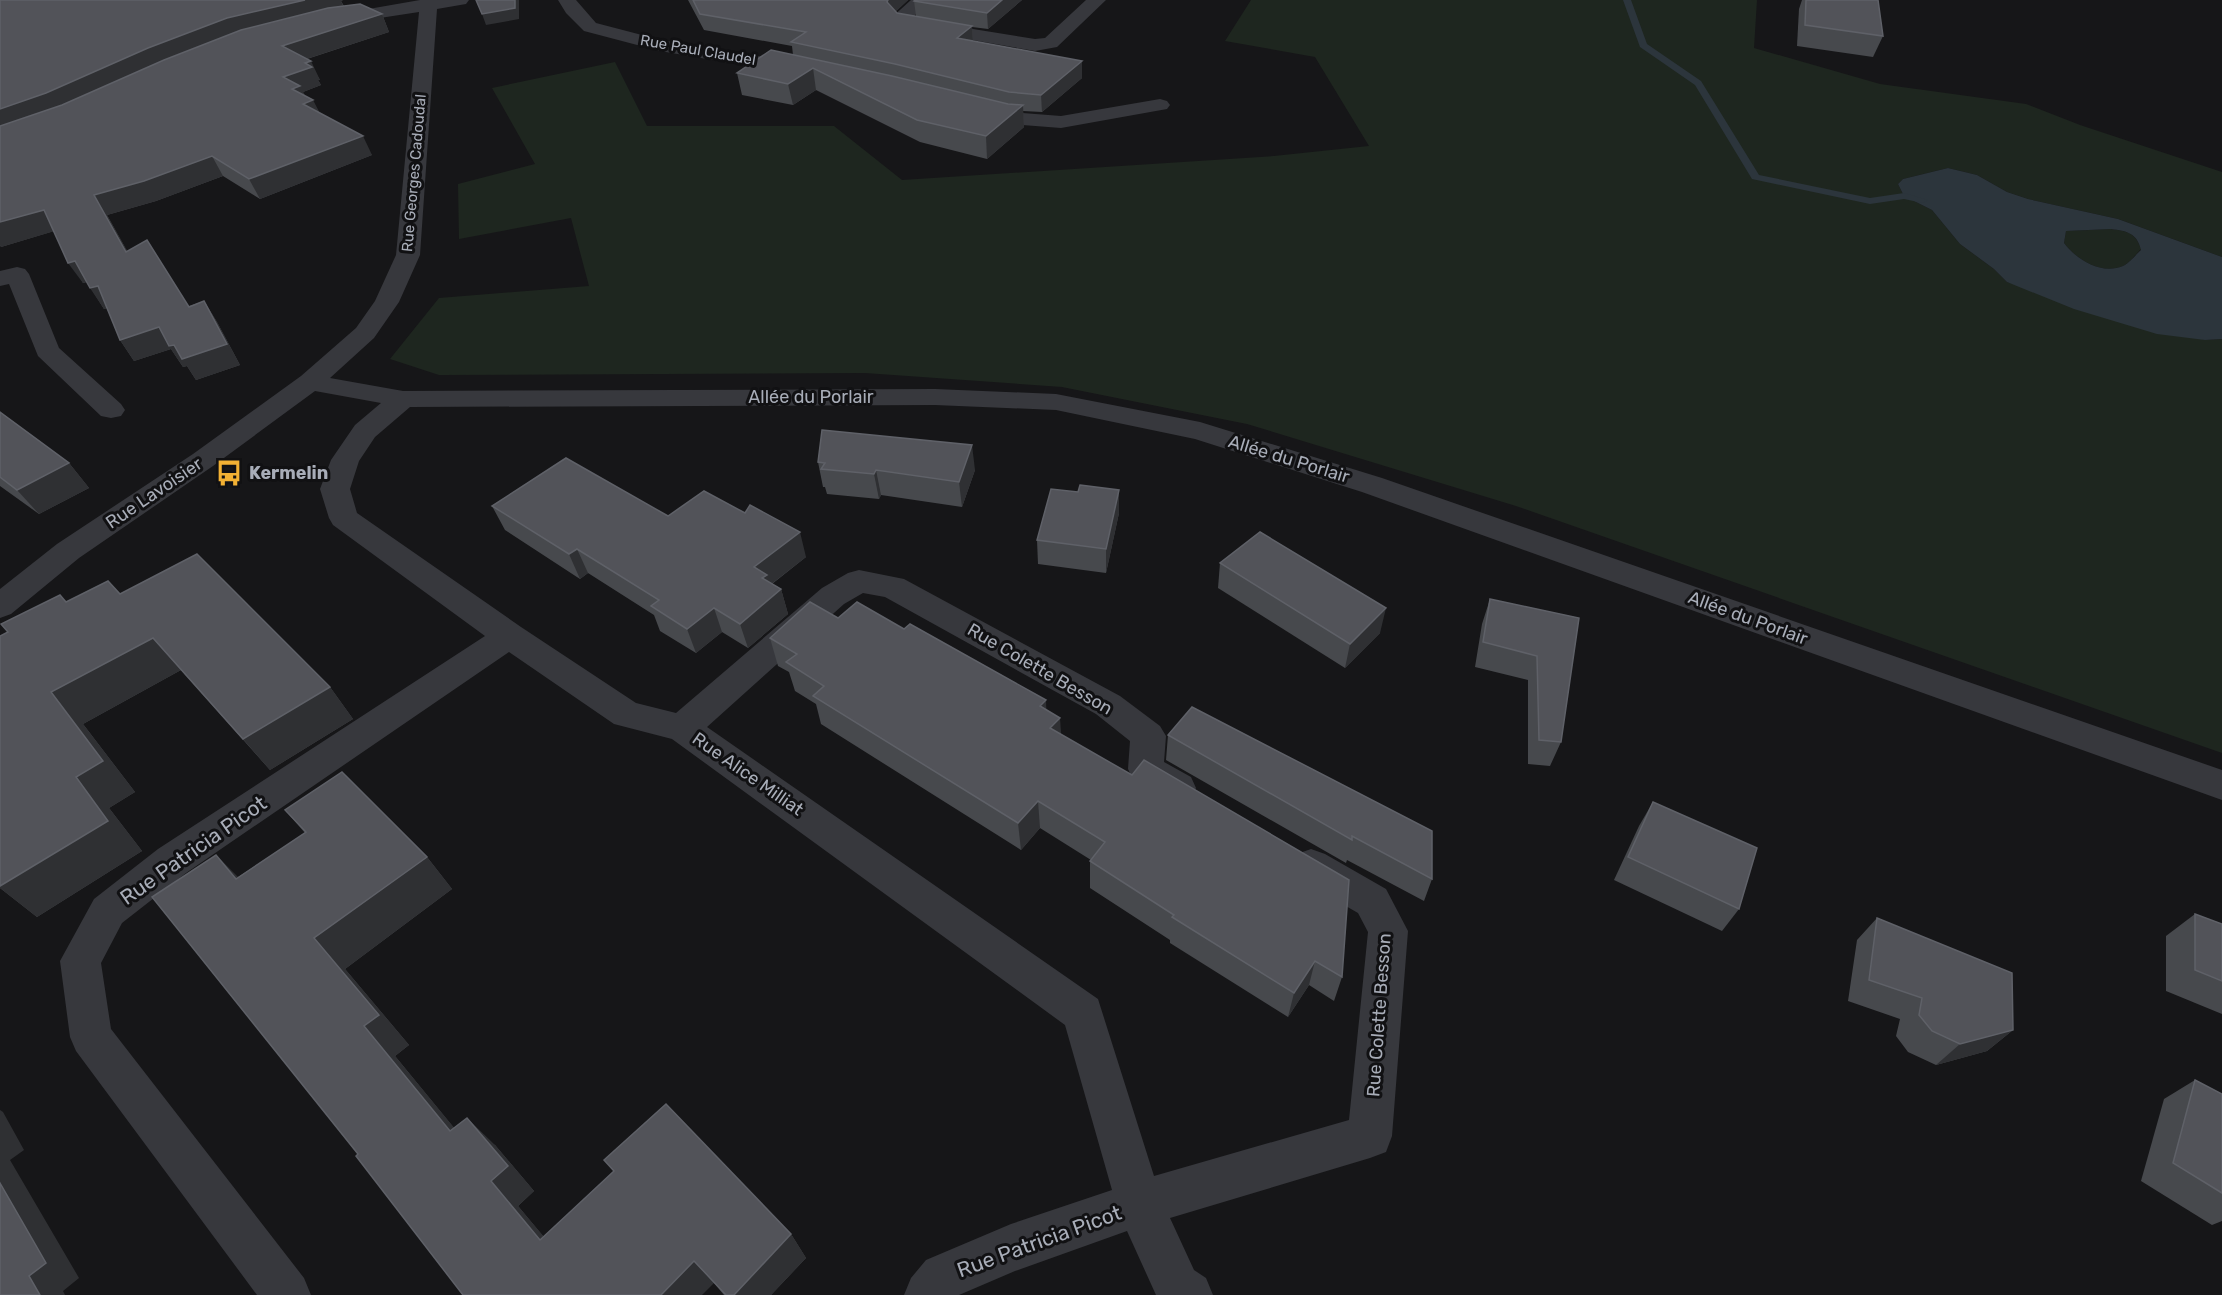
<svg xmlns="http://www.w3.org/2000/svg" width="2222" height="1295" font-family="Rubik,sans-serif">
<rect width="100%" height="100%" fill="#161618"/>
<g fill="#1e261f">
<path d="M1251,0H1757L1754,48L1880,84L2026,104L2080,125L2222,172V257L2118,219L2028,199L2007,192L1977,175L1948,168L1903,179L1898,184L1904,196L1932,210L1960,244L1994,269L2007,282L2205,340L2222,339V753L1516,506L1247,424L1062,387L865,373L439,375L390,359L439,298L589,286L571,218L459,239L458,184L535,164L492,88L615,62L647,126H834L902,180L1274,156L1369,146L1315,57L1225,41Z"/>
<path d="M2111,229C2127,231 2136,233 2141,249C2136,254 2130,263 2123,266C2101,275 2077,260 2064,243L2066,231Z"/>
</g>
<path fill="#2c353c" fill-rule="evenodd" d="M1948,168L1977,175L2007,192L2028,199L2118,219L2222,257V339L2205,340L2157,334L2074,309L2007,282L1994,269L1960,244L1932,210L1904,196L1898,184L1903,179ZM2111,229C2127,231 2137,233 2141,250C2136,254 2130,263 2123,266C2101,275 2077,260 2064,243L2066,231Z"/>
<g fill="none" stroke-linecap="round" stroke-linejoin="round">
<path fill="#2c353c" fill-rule="evenodd" d="M1623,0H1631L1647,44L1701,81L1759,175L1870,198L1904,193L1928,200L1923,203L1904,199L1870,204L1752,179L1695,85L1640,47Z"/>
<g fill="#37383d" fill-rule="evenodd">
<path d="M420,0H469L466,4L437,9L420,255L399,302L374,338L330,378L403,391L935,389L1056,394L1200,422L1382,478L2222,770V800L1362,492L1195,439L1056,410L935,405L410,407L375,437L359,461L350,489L357,513L521,627L636,703L676,713L822,588L848,573L859,570L904,579L1120,696L1160,726L1166,736L1164,762L1191,777L1196,788L1191,799L1178,803L1165,799L1133,779L1128,769L1130,741L1096,714L885,597L863,593L844,604L707,727L1098,999L1154,1176L1349,1120L1368,932L1358,913L1297,878L1292,866L1297,854L1311,849L1325,854L1386,889L1408,931L1392,1136L1386,1152L1370,1158L1170,1218L1194,1270L1206,1278L1213,1295H1156L1127,1231L1015,1271L959,1295H904L911,1278L926,1260L1011,1224L1112,1190L1065,1025L672,739L614,724L509,652L186,873L122,923L101,963L111,1029L304,1278L311,1295H257L76,1051L70,1037L60,961L94,899L158,849L485,636L333,525L329,518L320,489L331,460L355,425L381,403L315,391L213,466L79,558L11,614L0,618V589L57,544L193,454L301,376L356,328L375,301L396,255L419,12L334,25L328,24L325,20L328,16L334,15Z"/>
<path d="M558,0H576L596,23L661,40L800,63L807,65L809,69L807,73L800,75L660,51L584,31L566,13Z"/>
<path d="M911,0H931L911,19L1035,39L1045,38L1086,0H1106L1057,47L1035,51L899,27L891,18Z"/>
<path d="M1160,99L1167,101L1170,105L1167,109L1061,128L1010,124L972,114L969,110L972,106L979,104L1010,112L1061,116Z"/>
<path d="M17,267L25,269L29,274L59,348L121,404L125,410L121,416L111,418L101,416L38,356L9,284L0,286V271Z"/>
</g>
</g>
<g fill="#47494d">
<path d="M0,0H343L341,1L344,6L382,14L389,32L307,59L320,80H318L321,85L303,92L305,96L319,112L372,155L260,199L223,176L156,201L107,215L127,251L189,306L204,301L217,322L240,365L196,380L187,366L183,367L171,349L134,361L120,340L107,308L104,309L87,282L83,283L54,231L1,247L0,245Z"/>
<path d="M688,0H908L895,12L897,13L916,16L914,1L1022,0L988,29L972,27L973,41L1082,61V78L1042,112L1023,111L1024,127L987,159L920,142L816,90L793,105L742,95L737,73L793,55L792,46L704,30Z"/>
<path d="M1802,0H1878L1883,36L1873,57L1797,46L1799,9Z"/>
<path d="M0,412L69,463L89,488L39,514L0,486Z"/>
<path d="M818,462L975,470L962,507L881,495L879,499L827,494L825,487H823Z"/>
<path d="M492,506L668,516L806,557L772,584L781,589L788,614L748,648L722,632L696,653L660,631L654,615L588,573L580,579L505,530Z"/>
<path d="M1119,513L1106,573L1038,564L1037,540Z"/>
<path d="M1220,563L1380,633L1345,668L1218,588Z"/>
<path d="M120,594L330,687L353,719L270,770L181,670L83,724L135,792L109,808L142,851L37,917L0,888V886L66,602Z"/>
<path d="M1490,599L1579,618L1561,742L1550,766L1528,764V680L1475,667L1482,624Z"/>
<path d="M838,618L904,629L1046,700V710L1061,734L1342,977L1334,1001L1309,985L1288,1017L1170,943V940L1090,888V861L1091,860L1040,828L1021,850L821,724L816,704L795,691L789,672L778,666L770,638Z"/>
<path d="M1168,735L1432,879L1424,901L1347,860L1346,863L1166,760Z"/>
<path d="M1653,802L1739,909L1722,931L1614,880L1639,826Z"/>
<path d="M285,810L427,857L452,889L345,969L409,1045L395,1056L454,1128L495,1145L534,1191L518,1206L543,1236L791,1234L806,1258L771,1295H724L714,1283L463,1295L358,1154L238,877L305,833Z"/>
<path d="M2195,914L2222,924V1014L2166,991V936Z"/>
<path d="M1877,918L2013,1030L1987,1051L1936,1065L1908,1052L1896,1036L1900,1019L1848,1001L1857,940Z"/>
<path d="M2195,1080L2222,1094V1221L2212,1225L2141,1181L2164,1099Z"/>
</g>
<g fill="#2f3033">
<path d="M305,0H343L341,1L345,10L0,133V109L148,48L227,18Z"/>
<path d="M515,0H519V19L486,25L482,14Z"/>
<path d="M888,0H908L889,18L887,2Z"/>
<path d="M1002,0H1022L988,29L987,13Z"/>
<path d="M382,14L389,32L291,64L282,46Z"/>
<path d="M972,26L973,42L957,38Z"/>
<path d="M311,61L320,80H318L321,85L303,92L308,102L313,100L323,119L313,123L283,77L305,63Z"/>
<path d="M1082,61V78L1042,112L1041,95Z"/>
<path d="M813,68L816,90L793,105L788,84Z"/>
<path d="M1023,105L1024,127L987,159L986,136Z"/>
<path d="M363,136L372,155L260,199L249,179Z"/>
<path d="M212,156L223,176L156,201L107,215L139,272L126,252L94,195Z"/>
<path d="M44,210L58,230L1,247L0,245V222Z"/>
<path d="M75,261L90,281L83,283L68,263Z"/>
<path d="M98,286L112,307L104,309L90,288Z"/>
<path d="M204,301L217,322L240,365L196,380L187,366L183,367L171,349L134,361L120,340L159,327L174,345Z"/>
<path d="M972,445L975,470L962,507L959,482Z"/>
<path d="M69,463L89,488L39,514L17,490Z"/>
<path d="M876,470L881,495L879,499L874,474Z"/>
<path d="M1119,490V513L1106,573V549Z"/>
<path d="M800,532L806,557L770,585L781,589L788,614L748,648L740,624L754,567Z"/>
<path d="M577,549L588,573L580,579L569,554Z"/>
<path d="M714,608L722,632L696,653L687,629Z"/>
<path d="M1386,608L1380,633L1345,668L1350,644Z"/>
<path d="M153,638L181,670L83,724L135,792L109,808L142,851L37,917L0,888V886L76,777L51,692Z"/>
<path d="M330,687L353,719L270,770L243,739Z"/>
<path d="M1046,700L1047,728L1040,706Z"/>
<path d="M1060,718L1062,746L1050,728Z"/>
<path d="M1038,801L1040,828L1021,850L1018,823Z"/>
<path d="M216,855L249,888L236,879Z"/>
<path d="M427,857L452,889L345,969L409,1045L395,1056L479,1158L450,1131L364,1026L314,938Z"/>
<path d="M1315,961L1309,985L1288,1017L1294,993Z"/>
<path d="M2013,1030L1987,1051L1936,1065L1960,1044Z"/>
<path d="M0,1110L3,1112L24,1150L10,1160L79,1278L63,1291L65,1295H40L29,1276L0,1183Z"/>
<path d="M467,1118L495,1145L534,1191L518,1206L566,1263L540,1240L491,1181Z"/>
<path d="M791,1234L806,1258L771,1295H734Z"/>
<path d="M694,1261L714,1283L702,1295H661Z"/>
</g>
<g fill="#525359" stroke="#5f6168" stroke-width="1.5">
<path d="M0,0H305L227,18L148,48L46,93L0,109Z"/>
<path d="M476,0H515V8L482,14Z"/>
<path d="M693,0H888L887,2L897,13L972,26L957,38L1082,61L1041,95L1009,92L895,64L791,42L806,32L700,14Z"/>
<path d="M915,0H1002L987,13L914,1Z"/>
<path d="M1806,0H1878L1883,36L1805,25Z"/>
<path d="M360,4L382,14L282,46L311,61L305,63L312,67L283,77L300,86L292,89L313,100L303,104L363,136L249,179L212,156L144,181L94,195L126,252L147,240L189,307L204,301L227,344L182,359L174,345L169,346L159,327L120,340L98,286L90,288L75,261L68,263L44,210L0,222V126L62,105L164,60L241,30L328,8Z"/>
<path d="M771,50L892,76L1008,104L1023,105L986,136L917,120L813,68L788,84L737,73Z"/>
<path d="M0,412L69,463L17,490L0,477Z"/>
<path d="M822,430L972,445L959,482L876,470L874,474L821,469L825,463L818,462Z"/>
<path d="M566,458L668,516L704,491L745,513L750,505L800,532L754,567L767,575L762,578L781,589L740,624L714,608L687,629L651,606L659,600L577,549L569,554L492,506Z"/>
<path d="M1080,485L1119,490L1106,549L1037,540L1051,489L1078,492Z"/>
<path d="M1260,532L1386,608L1350,644L1220,563Z"/>
<path d="M197,554L330,687L243,739L153,638L51,692L103,761L76,777L108,821L0,886V636L8,632L1,624L60,595L66,602L108,581L120,594Z"/>
<path d="M1490,599L1579,618L1561,742L1539,740L1537,656L1483,642Z"/>
<path d="M810,602L838,618L857,602L904,629L910,624L1046,700L1040,706L1060,718L1050,728L1132,775L1144,760L1349,880L1342,977L1315,961L1294,993L1172,917L1174,915L1090,861L1105,842L1038,801L1018,823L813,696L824,686L786,662L797,654L770,638Z"/>
<path d="M1192,707L1432,831V879L1352,836V840L1168,735Z"/>
<path d="M342,772L427,857L314,938L379,1015L364,1026L450,1131L467,1118L508,1166L491,1181L540,1240L614,1171L604,1160L666,1104L791,1234L734,1295H726L694,1261L661,1295H463L356,1156L358,1154L152,897L216,855L236,879L306,832L285,810Z"/>
<path d="M1653,802L1757,848L1739,909L1628,857Z"/>
<path d="M2195,914L2222,924V981L2195,970Z"/>
<path d="M1877,918L2012,973L2013,1030L1960,1044L1932,1031L1919,1015L1922,998L1869,980Z"/>
<path d="M2195,1080L2222,1094V1193L2173,1163Z"/>
<path d="M0,1183L46,1263L29,1276L40,1295H0Z"/>
</g>
<defs>
<g id="bus-bare" transform="scale(2.07)"><path d="M-5-6H5V4H4V6H2V4H-2V6H-4V4H-5ZM-3.5-4V0h7V-4ZM-3.5 1.2v1.5H-2V1.2ZM2 1.2v1.5H3.5V1.2Z" fill="#f2b134" stroke="#111113" stroke-width="2.5" paint-order="stroke"/></g>
</defs>
<g fill-rule="evenodd">
<use href="#bus-bare" x="229" y="473"/>
</g>
<g text-anchor="middle" dominant-baseline="central" stroke-width="6" stroke-linejoin="round" paint-order="stroke">
<g font-size="15" fill="#a8adb8" stroke="#111113">
<text transform="translate(698 50) rotate(10)">Rue Paul Claudel</text>
<text transform="translate(414 173) rotate(-85)">Rue Georges Cadoudal</text>
</g>
<g font-size="18" fill="#a8adb8" stroke="#111113">
<text x="811" y="397">Allée du Porlair</text>
<text transform="translate(1289 459) rotate(17)">Allée du Porlair</text>
<text transform="translate(154 493) rotate(-34)">Rue Lavoisier</text>
<text transform="translate(1748 618) rotate(20)">Allée du Porlair</text>
<text transform="translate(1040 669) rotate(30)">Rue Colette Besson</text>
<text transform="translate(748 774) rotate(35)">Rue Alice Milliat</text>
<text transform="translate(1379 1015) rotate(-86)">Rue Colette Besson</text>
</g>
<g font-size="18" font-weight="bold" fill="#a8adb8" stroke="#111113" text-anchor="start">
<text x="249" y="473">Kermelin</text>
</g>
<g font-size="21" fill="#a8adb8" stroke="#111113">
<text transform="translate(193 850) rotate(-35)">Rue Patricia Picot</text>
<text transform="translate(1039 1241) rotate(-20)">Rue Patricia Picot</text>
</g>
</g>
</svg>
